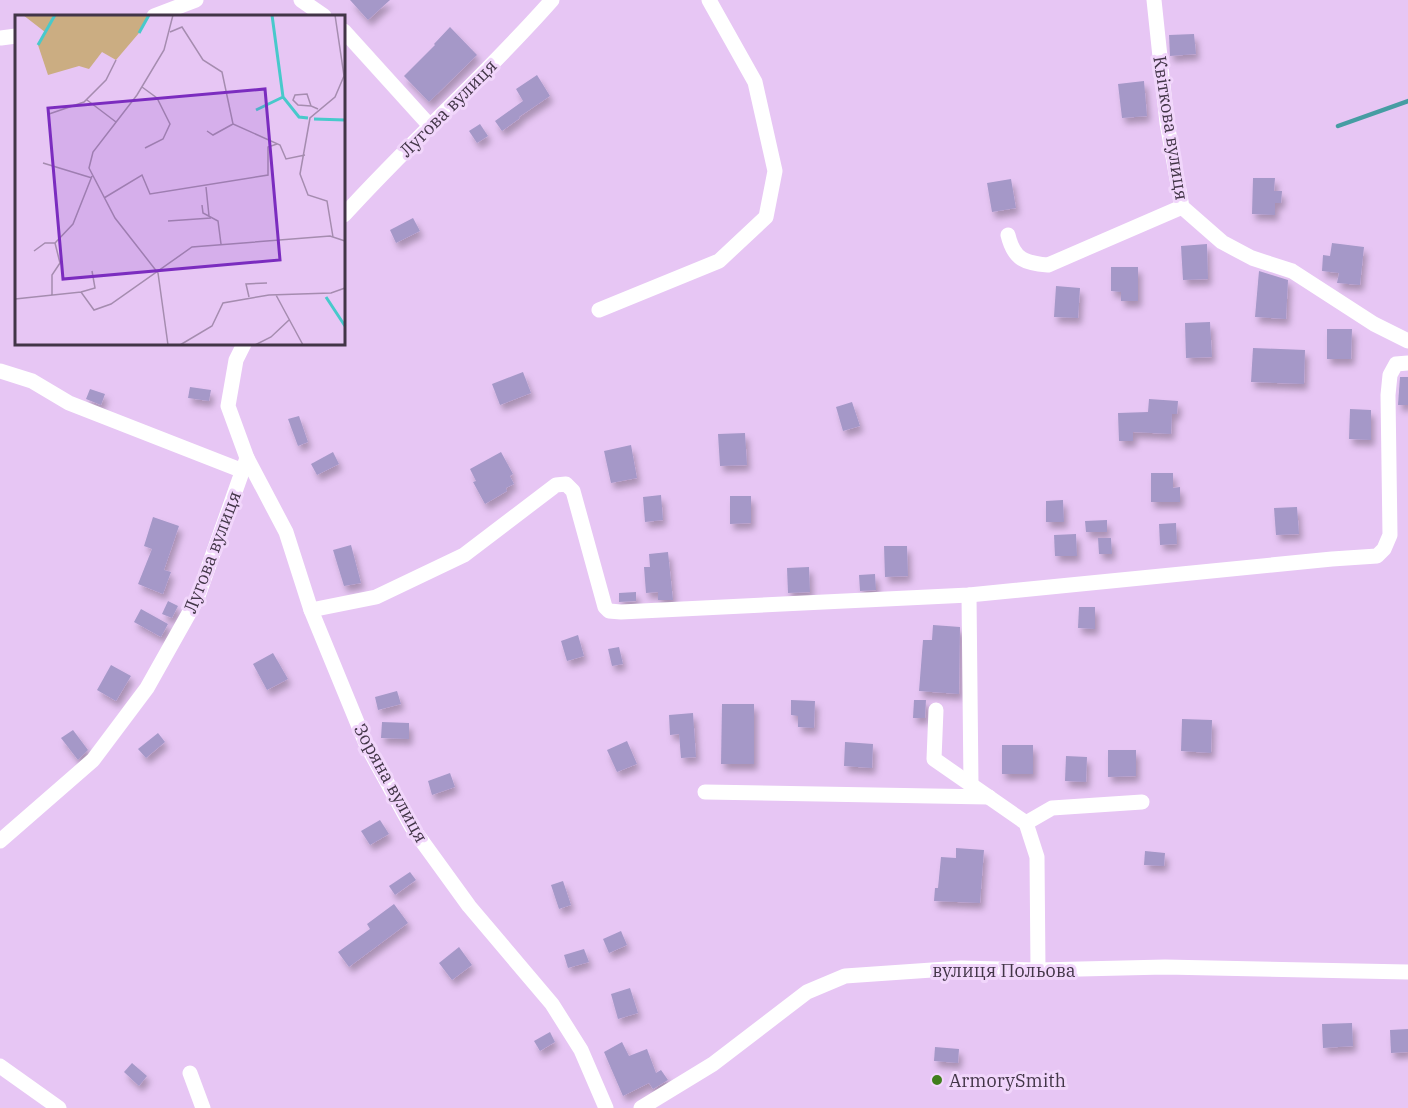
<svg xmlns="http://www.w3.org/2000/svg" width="1408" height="1108" font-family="'IBM Plex Serif',serif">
<defs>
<filter id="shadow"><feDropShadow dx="3.5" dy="6" stdDeviation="3" flood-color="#0004"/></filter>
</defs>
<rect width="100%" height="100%" fill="#e7c6f4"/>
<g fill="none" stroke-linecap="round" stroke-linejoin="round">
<path stroke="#469da3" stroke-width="4.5" d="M1338,126L1408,101"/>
</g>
<g fill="#a598c8" filter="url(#shadow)">
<path d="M350,0H390L368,20Z"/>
<path d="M450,27L477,55L429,102L404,76L435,45L434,44Z"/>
<path d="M1194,34L1196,54L1170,56L1169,35Z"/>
<path d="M537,75L550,96L519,117L520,118L502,131L495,121L523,101L516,89Z"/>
<path d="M1144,81L1147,116L1122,118L1118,84Z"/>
<path d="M480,124L488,136L477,143L469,131Z"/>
<path d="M1253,178H1275L1274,191H1282L1281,203H1275V215L1252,214Z"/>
<path d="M1011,179L1016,208L992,212L987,183Z"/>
<path d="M413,218L420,231L396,243L390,230Z"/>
<path d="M1332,243L1364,247L1360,285L1337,283L1339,273L1322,271L1323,255L1330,256Z"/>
<path d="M1207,244L1208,279L1183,280L1181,246Z"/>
<path d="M1111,267H1138V301H1121V292L1111,291Z"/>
<path d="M1259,271L1288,280L1286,319L1255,317Z"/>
<path d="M1056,286L1080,288L1078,318L1054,317Z"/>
<path d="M1210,322L1212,357L1186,358L1185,323Z"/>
<path d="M1327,329H1352L1351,359H1327Z"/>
<path d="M1253,348L1305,350L1304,384L1251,382Z"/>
<path d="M523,372L531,393L500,405L492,384Z"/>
<path d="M1400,377H1408V405H1398Z"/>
<path d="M190,387L211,390L209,401L188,398Z"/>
<path d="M90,389L105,394L101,405L86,399Z"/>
<path d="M1149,399L1178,401L1177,414H1172L1171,434L1133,432V441H1119L1118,413L1148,412Z"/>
<path d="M852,402L860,426L843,431L836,407Z"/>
<path d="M1350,409L1371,410V440L1349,439Z"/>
<path d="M299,416L308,442L298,446L288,419Z"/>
<path d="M745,433L747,465L720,466L718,434Z"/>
<path d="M631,445L637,478L611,483L604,451Z"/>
<path d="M333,452L339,464L317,475L311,464Z"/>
<path d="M501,452L513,474L510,476L514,484L506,488L507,491L485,504L473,482L476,481L470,469Z"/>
<path d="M1151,473H1173V488L1180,487V502H1151Z"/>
<path d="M661,495L663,520L645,522L643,497Z"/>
<path d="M730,496H751V523L730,524Z"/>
<path d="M1063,500L1064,522H1046V501Z"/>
<path d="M1297,507L1299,534L1276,535L1274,508Z"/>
<path d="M153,517L179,526L164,570L171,572L163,594L138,584L152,549L144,546Z"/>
<path d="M1107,520V532H1086L1085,521Z"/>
<path d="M1176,523L1177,544L1160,545L1159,524Z"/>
<path d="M1076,534L1077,556H1055L1054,535Z"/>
<path d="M1098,538H1111L1112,554H1099Z"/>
<path d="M351,545L361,583L344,586L333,550Z"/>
<path d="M884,546H907L908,576L885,577Z"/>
<path d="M668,552L673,600H658V592L646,593L644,567H650L649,554Z"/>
<path d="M809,567L810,592L788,593L787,568Z"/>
<path d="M875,574L876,590L860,591L859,575Z"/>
<path d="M636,592V601L619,602V593Z"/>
<path d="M168,601L178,606L172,618L162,614Z"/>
<path d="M1079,607H1095V629L1078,628Z"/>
<path d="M141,609L168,624L161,637L134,622Z"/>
<path d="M933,625L960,627L959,694L919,691L923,640H932Z"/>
<path d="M578,635L584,656L567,661L561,641Z"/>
<path d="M619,647L623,664L612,666L608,649Z"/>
<path d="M273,653L288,679L267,690L253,664Z"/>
<path d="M111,665L131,676L116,701L97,690Z"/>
<path d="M397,691L401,704L378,710L375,697Z"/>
<path d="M791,700L815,701L814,728L798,727V716L791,715Z"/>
<path d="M914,700H926L925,718H913Z"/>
<path d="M722,704H754V764H721Z"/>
<path d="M693,713L696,757L681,758L679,734L670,735L669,715Z"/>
<path d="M1182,719L1212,720L1211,753L1181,751Z"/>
<path d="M382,722L409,723V739L381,738Z"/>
<path d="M73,730L88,750L78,760L61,738Z"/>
<path d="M158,733L165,742L146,758L138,749Z"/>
<path d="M627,741L637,764L617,772L607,750Z"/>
<path d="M845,742L873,744L872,768L844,766Z"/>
<rect x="1002" y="745" width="31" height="29"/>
<path d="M1108,750H1136V776L1108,777Z"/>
<path d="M1066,756L1087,757L1086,782L1065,781Z"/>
<path d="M450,773L455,787L432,795L428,781Z"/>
<path d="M380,820L389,834L370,845L361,831Z"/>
<path d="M956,848L984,850L980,903L934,901L935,888H938L941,857L956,858Z"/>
<path d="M1145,851L1165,853L1164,866L1144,865Z"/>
<path d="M410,872L416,880L395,895L389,886Z"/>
<path d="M563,881L571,905L559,909L551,885Z"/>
<path d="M394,904L408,923L349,967L338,952L370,929L367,924Z"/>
<path d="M621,931L627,945L609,953L603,939Z"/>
<path d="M459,947L472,965L452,980L439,963Z"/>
<path d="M584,949L589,962L568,968L564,955Z"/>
<path d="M630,988L638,1013L618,1019L611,994Z"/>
<path d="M1352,1023L1353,1046L1323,1048L1322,1024Z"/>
<path d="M1408,1029V1052L1391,1053L1390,1030Z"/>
<path d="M550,1032L555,1042L540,1051L534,1041Z"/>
<path d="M622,1042L629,1056L647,1049L656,1073L661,1070L668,1080L653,1089L649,1083L623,1096L604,1052Z"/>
<path d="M935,1047L959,1049L958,1063L934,1061Z"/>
<path d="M132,1063L147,1076L139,1086L124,1072Z"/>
</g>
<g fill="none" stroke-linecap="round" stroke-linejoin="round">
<g stroke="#fff" stroke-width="15">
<path d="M301,0L324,16"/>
<path d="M1154,0L1167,123L1182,207L1222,242L1252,258L1292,271L1374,324L1408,341"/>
<path d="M154,16L196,0"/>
<path d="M344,31L430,126"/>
<path d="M1,38L16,36"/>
<path d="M344,215C411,141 486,75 552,0"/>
<path d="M1008,235C1014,260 1025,263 1048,265L1182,207"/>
<path d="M599,310L719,261L766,217L775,171L755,82L709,0"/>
<path d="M244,344L236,360L228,406L247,458L286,532L311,610L366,744L411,826L469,906L552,1004L581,1050L606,1108"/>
<path d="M0,371L32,381L69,403L243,471"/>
<path d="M969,595L971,785"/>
<path d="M311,610L376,597L464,555L556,485L566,484L573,491L605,607L609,611L621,612L969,595L1332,559L1377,556L1384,549L1390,535L1388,395L1390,375L1396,364L1408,363"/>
<path d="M936,710L934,759L1026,823L1037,857L1038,970"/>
<path d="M705,792L989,797"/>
<path d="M1026,823L1052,808L1142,802"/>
<path d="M0,841L93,760L147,688L197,599L247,458"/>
<path d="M0,1066L59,1108"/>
<path d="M190,1073L203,1108"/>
<path d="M641,1108L713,1064L807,992L845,976L961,968L1038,970L1165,967L1408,972"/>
</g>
</g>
<circle fill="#407e1c" stroke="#f1d6fb" stroke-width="2" cx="937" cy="1080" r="6"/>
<g text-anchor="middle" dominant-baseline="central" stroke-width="6" stroke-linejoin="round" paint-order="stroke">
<g font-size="18" fill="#423547" stroke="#f1d6fb">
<text transform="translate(448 108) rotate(-45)">Лугова вулиця</text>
<text transform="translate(1171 128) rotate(81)">Квіткова вулиця</text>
<text transform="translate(212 552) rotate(-69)">Лугова вулиця</text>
<text transform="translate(391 783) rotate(61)">Зоряна вулиця</text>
<text x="1004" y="970">вулиця Польова</text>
</g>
<g font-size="18" fill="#423547" stroke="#f1d6fb" text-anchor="start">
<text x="949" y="1080">ArmorySmith</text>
</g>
</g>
<g transform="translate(15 15)">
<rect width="330" height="330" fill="#e7c6f4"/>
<path d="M8,0H134L124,18L101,45L87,37L74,54L64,51L33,60L23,30L30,17Z" fill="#cbad82"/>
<path fill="none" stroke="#48c9cb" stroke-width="3" d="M257,0L268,82L284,102L293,103M124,18L134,0M23,30L40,0M241,95L268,82M299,104L330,105M311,282L330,311"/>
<path fill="none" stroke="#a58caf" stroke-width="1.5" d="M155,17L167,12L188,45L207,57L218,109L265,130L271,144L290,140M127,72L142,83L155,109L148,124L130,133M72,85L101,107M296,91L283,90L278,85L280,80L292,79L296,91L303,94M34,99L69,87L91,65L101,45M192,116L198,120L218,109M28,148L77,163M191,172L194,201M89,183L127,160L135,179L253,160V132L262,129M187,190L188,198L203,206L206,229M153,206L196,203M318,222L312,186L293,180L285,159L295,103L320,82L329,61L320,0M19,236L30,228H40L58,209L77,161M66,277L80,273L77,256M37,280V260L45,248L40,228M261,280L288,330M234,282L231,269L252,268M0,284L66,277L79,295L96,289L177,232L315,221L330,226M153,330L143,258L100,203L74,153L78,137L122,80L149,35L158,0M165,330L197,311L208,288L254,280L316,278L330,273M240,330L256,322L274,305"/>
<path fill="#7b2cbf" fill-opacity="0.15" stroke="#7b2cbf" stroke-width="3" d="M250,74L265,245L48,264L33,93Z"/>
<rect width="330" height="330" fill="none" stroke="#423547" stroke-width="3"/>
</g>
</svg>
